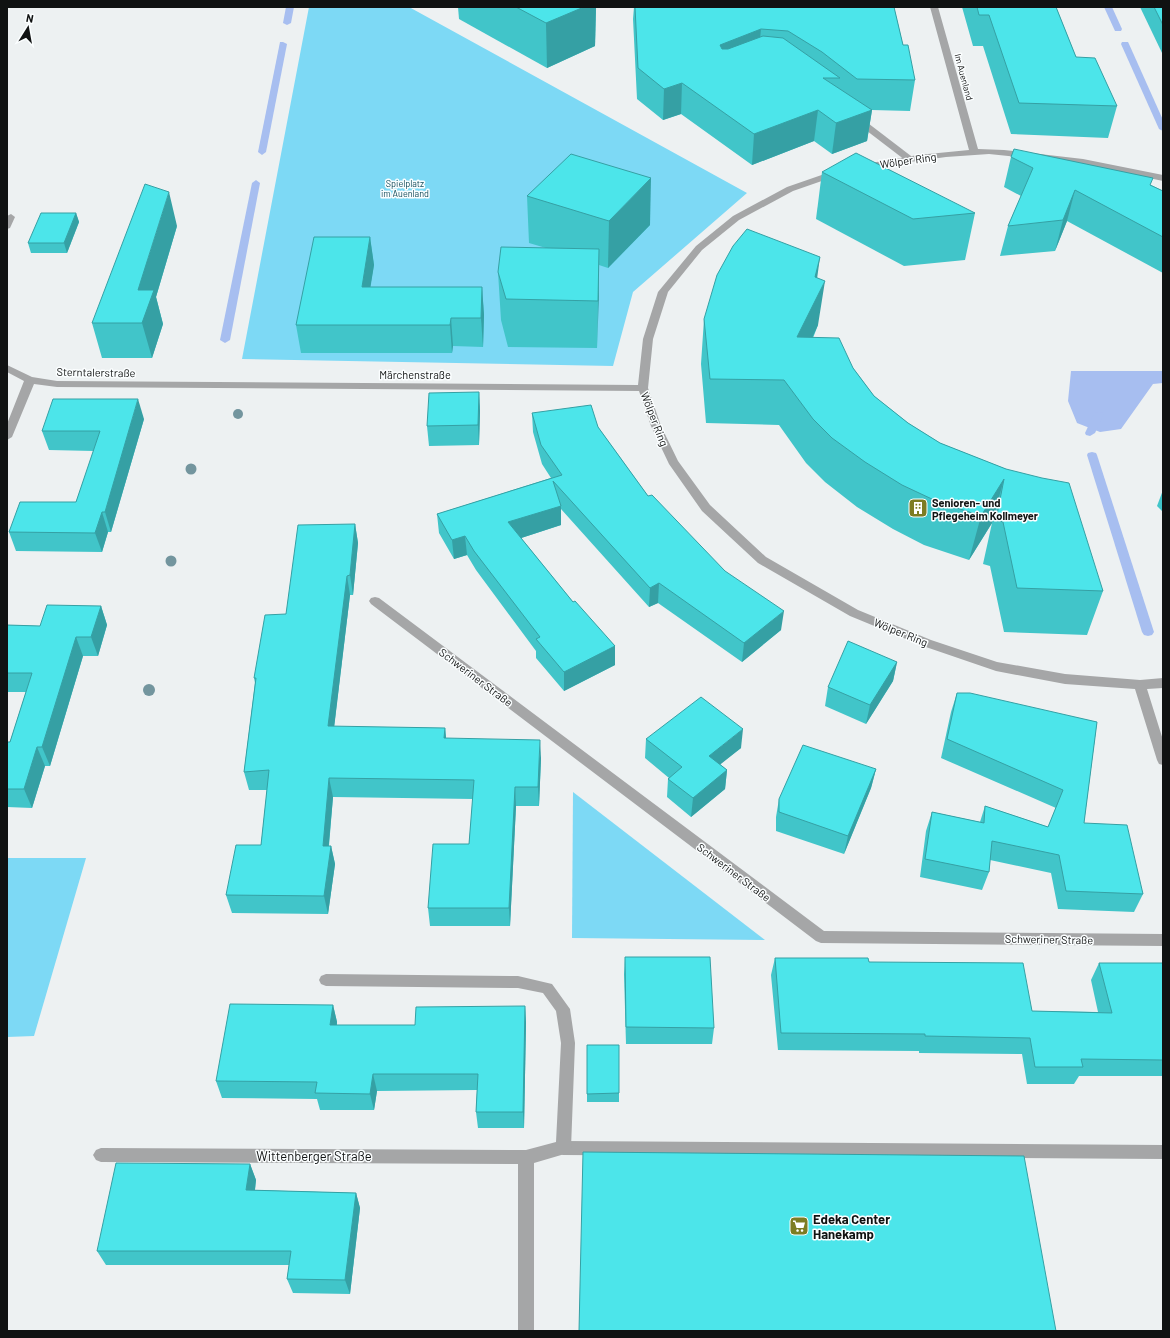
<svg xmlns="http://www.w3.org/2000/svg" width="1170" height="1338" font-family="Barlow,sans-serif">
<rect width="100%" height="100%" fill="#edf1f2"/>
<g fill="#7dd9f5">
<path d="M309,7H409L747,193L633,292L613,366L242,359Z"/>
<path d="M573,792L765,940L572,938Z"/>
<path d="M7,858H86L34,1036L7,1037Z"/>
</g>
<path fill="#a7bef0" d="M1071,371H1163V383L1153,384L1121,429L1100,432L1077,423L1068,401Z"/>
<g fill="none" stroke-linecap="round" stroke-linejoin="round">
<g fill="#a7bef0" fill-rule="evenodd">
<path d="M286,7H294L291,23L287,25L283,23Z"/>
<path d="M1104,7H1112L1122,29L1121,31H1115Z"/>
<path d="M280,42H283L287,44L266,152L262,155L258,152Z"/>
<path d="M1122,42H1128L1129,44L1163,120V131L1159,129L1121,44Z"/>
<path d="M256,180L260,183L230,340L225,343L220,340L252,183Z"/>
<path d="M1099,411L1104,414L1095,433L1090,436L1086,435L1085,433L1094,414Z"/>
<path d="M1092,452L1096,453L1097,455L1154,632L1152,635L1148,636L1144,635L1142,632L1087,455L1088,453Z"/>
</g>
<g fill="#a5a6a7" fill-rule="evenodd">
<path d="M854,117H860L911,156L912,158L911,160H905L854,121L853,119Z"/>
<path d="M563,1141L1163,1145V1159L563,1155L558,1153L555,1148L558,1143Z"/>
</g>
<g fill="#a5a6a7" fill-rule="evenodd">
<path d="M930,7H938L978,149L1004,150L1083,159L1163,175V181L1083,164L989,154L946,157L859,169L858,167L859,165L918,155L969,150Z"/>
<path d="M836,170L840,173L839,175L793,191L739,220L702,250L668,292L653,339L648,388L661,426L678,461L710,505L766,557L858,610L931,640L997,662L1065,674L1140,680L1163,678V688L1147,689L1163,740V765L1159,764L1157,760L1135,689L1065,684L996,671L923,646L850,616L758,563L702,511L669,464L651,426L639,391L57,387L34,384L12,437L7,440V424L24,381L7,372V365L32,377L57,381L638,385L643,339L658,292L696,246L733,216L787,187Z"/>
<path d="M11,214L15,217L10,228L7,229V216Z"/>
<path d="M375,597L379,598L824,931L1163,934V946L821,943L816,941L371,604L369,601L371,598Z"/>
<path d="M326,974L518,976L552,984L570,1009L575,1043L571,1148L568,1153L534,1163V1331H518V1164L101,1162L96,1160L93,1155L96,1150L101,1148L526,1150L556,1142L561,1043L556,1011L543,993L518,988L326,986L321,984L319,980L321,976Z"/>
</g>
</g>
<g fill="#73959e">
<circle cx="238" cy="414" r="5"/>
<circle cx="191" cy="469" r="5.5"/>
<circle cx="171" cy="561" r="5.5"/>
<circle cx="149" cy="690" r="6"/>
</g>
<g fill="#41c5c9">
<path d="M458,7H596L595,46L547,68L459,19Z"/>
<path d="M634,7H894L903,45L915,80L910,111L872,110L867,141L832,154L814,141L752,165L681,114L663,120L637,99L633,19Z"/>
<path d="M962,7H1056L1076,57L1117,106L1108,138L1011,134L983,46H973Z"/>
<path d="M1140,7H1163V55Z"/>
<path d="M1011,157L1151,185L1163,191V273L1067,221L1055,251L1000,256L1008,226L1021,196L1004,187Z"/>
<path d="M822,172L975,213L965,260L904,266L816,219Z"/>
<path d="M527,196L650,225L608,268L599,265L597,348L508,347L501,320L498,272L546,248L529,243Z"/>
<path d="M76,213L79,222L67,253H31L28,243Z"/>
<path d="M177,226L156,297L163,324L152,358H102L92,323Z"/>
<path d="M370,237L374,265L370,287H482L484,315L483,347L453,346L452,353H301L296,325Z"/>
<path d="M818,278V325L813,338L853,368L874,396L908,423L940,443L1006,469L1103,591L1087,635L1004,632L990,566L983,564L992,523L969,560L924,545L893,529L857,507L825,482L806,463L779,425L706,423L701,364L704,319Z"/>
<path d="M479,392L480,411L479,445L429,446L427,426Z"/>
<path d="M532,413L598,427L648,496L781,630L742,662L658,603L649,607L561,509V525L521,538L573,602L615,646V665L564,691L536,658V651L476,570L467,555L454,559L439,533L437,514L551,478L542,464L533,432Z"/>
<path d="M144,419L111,532H108L102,552L16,551L9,532L76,502L94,451L49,450L42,431Z"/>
<path d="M1163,490V512L1157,506Z"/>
<path d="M355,524L358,543L353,595H350L334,727L445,728L446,738L541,758L539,806H516L510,926H430L428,908L469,844L473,799L333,797L329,846H331L335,864L328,914L232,913L226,895L261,845L267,790H249L244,772L255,683L254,678Z"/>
<path d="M101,606L107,625L98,656H83L50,766H45L32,808L7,807V742H10L26,692H7V625L40,626Z"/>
<path d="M897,662L893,681L866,724L825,706L828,687Z"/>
<path d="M957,693L1097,722L1084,823L1143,894L1134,912L1058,909L1051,873L990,860L989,872L982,890L920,877L926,831L932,812L980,822L985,806L1048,827L1056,808L941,758L951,712Z"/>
<path d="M646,739L741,748L720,764L727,770L725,789L691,817L667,797L668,779L669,778L645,758Z"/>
<path d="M876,769L871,788L844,854L776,831V817L779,799Z"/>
<path d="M625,957L714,1028L712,1044H626L624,974Z"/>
<path d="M775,958L869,962L1032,1011L1098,1012L1091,980L1099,963H1163V1076H1079L1074,1084H1027L1022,1054L919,1053V1051L778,1050L771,975Z"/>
<path d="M333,1005L337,1022V1025H415L525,1006L526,1023L524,1128H478L476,1112L477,1090L377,1091L374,1110H320L317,1099L222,1098L216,1081Z"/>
<path d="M587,1045L619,1093V1102H587Z"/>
<path d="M250,1164L256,1180L255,1190L356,1193L360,1208L350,1294L293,1293L287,1279L289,1265H106L97,1251Z"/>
</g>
<g fill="#35a0a4">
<path d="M584,7H596L595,46L547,68L546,23Z"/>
<path d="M761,29L758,60L718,75L720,45Z"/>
<path d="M682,83L681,114L663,120L664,89Z"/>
<path d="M818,110L814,141L752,165L754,134Z"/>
<path d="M872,110L867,141L832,154L836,123Z"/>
<path d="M651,178L650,225L608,268L609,221Z"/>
<path d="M1075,190L1067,221L1055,251L1063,220Z"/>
<path d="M169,192L177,226L156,297L163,324L152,358L142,323L138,290Z"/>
<path d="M76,213L79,222L67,253L64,243Z"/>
<path d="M370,237L374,265L366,315L362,287Z"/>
<path d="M599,249V296L597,348L598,301Z"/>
<path d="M820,257L814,301L825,281L818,325L792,382L797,337Z"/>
<path d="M482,287L484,315L483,347L481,318Z"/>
<path d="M451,318L453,346L452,353L450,325Z"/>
<path d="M479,392L480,411L479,445L478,425Z"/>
<path d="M138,399L144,419L111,532L105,512Z"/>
<path d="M1004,479L992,523L969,560L981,516Z"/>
<path d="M561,506V525L509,542L508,522Z"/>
<path d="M102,512L108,532L102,552L95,533Z"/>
<path d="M355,524L358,543L353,595L350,575Z"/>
<path d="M465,536L467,555L454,559L452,540Z"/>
<path d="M347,576L350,595L332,745L328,726Z"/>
<path d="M659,583L658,603L649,607L650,588Z"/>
<path d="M101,606L107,625L98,656L91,637Z"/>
<path d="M784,611L781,630L742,662L744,643Z"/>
<path d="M76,637L83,656L50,766L42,747Z"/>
<path d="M615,646V665L564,691V672Z"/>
<path d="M897,662L893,681L866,724L870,705Z"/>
<path d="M445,728L447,747L444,738Z"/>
<path d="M743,729L741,748L707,775L709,756Z"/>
<path d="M540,740L541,758L539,806L538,787Z"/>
<path d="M37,747L45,766L32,808L24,789Z"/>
<path d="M876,769L871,788L844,854L848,836Z"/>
<path d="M727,770L725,789L691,817L693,798Z"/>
<path d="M329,778L333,797L327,864L323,846Z"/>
<path d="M515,787L516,806L510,926L509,908Z"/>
<path d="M331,846L335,864L328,914L324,896Z"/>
<path d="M333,1005L337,1022L335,1042L330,1025Z"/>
<path d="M525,1006L526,1023L524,1128L523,1112Z"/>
<path d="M373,1074L377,1091L374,1110L370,1094Z"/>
<path d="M250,1164L256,1180L253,1205L246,1190Z"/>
<path d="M356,1193L360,1208L350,1294L345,1280Z"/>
</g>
<g fill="#4ce5ea" stroke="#35a0a4">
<path d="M516,7H584L546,23Z"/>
<path d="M635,7H894L903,45H908L915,80L857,79L822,52L788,31L761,29L720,45L722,49H728L763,36L783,38L840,78H823L872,110L836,123L818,110L754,134L682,83L664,89L638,68Z"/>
<path d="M977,7H1056L1076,57L1095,58L1117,106L1019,103L989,15H979Z"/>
<path d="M1154,7H1163V25Z"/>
<path d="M1014,149L1153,178L1150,185L1163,191V237L1075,190L1063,220L1008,226L1033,168L1011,157Z"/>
<path d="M856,153L975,213L913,219L822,172Z"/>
<path d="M571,154L651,178L609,221L527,196Z"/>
<path d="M145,184L169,192L138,290H154L142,323H92Z"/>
<path d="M41,213H76L64,243H28Z"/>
<path d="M747,229L820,257L815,277L825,281L797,337L839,338L853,368L874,396L908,423L940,443L1006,469L1042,478L1069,483L1103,591L1017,588L1003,522L996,520L1004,479L981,516L934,500L902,485L865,462L832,438L813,419L784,380L710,379L704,319L717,275L733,246Z"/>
<path d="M314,237H370L362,287H482L481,318H451L450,325H296Z"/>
<path d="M501,247L599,249L598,301L506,299L498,272Z"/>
<path d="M479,392L478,425L427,426L429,393Z"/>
<path d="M53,399H138L105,512H102L95,533L9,532L20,502H76L100,431H42Z"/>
<path d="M591,405L598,427L648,496L652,495L725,571L784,611L744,643L659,583L650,588L553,481L561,506L508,522L573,602L575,601L615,646L564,672L536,639L540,637L474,551L465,536L452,540L437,514L562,475L541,445L532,413Z"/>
<path d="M355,524L350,575L347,576L328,726L445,728L444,738L540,740L538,787H515L509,908H428L433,844H469L474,780L329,778L323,846H331L324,896L226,895L236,845H261L269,770L244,772L256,678H254L265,615L286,614L298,525Z"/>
<path d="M47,605L101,606L91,637H76L42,747H37L24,789H7V742H10L32,673H7V625L40,626Z"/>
<path d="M848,641L897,662L870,705L828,687Z"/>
<path d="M957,693H970L1097,722L1084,823L1127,825L1143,894L1066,891L1059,855L992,841L989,872L925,859L932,812L984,823L985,806L1048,827L1063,790L947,739Z"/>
<path d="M701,697L743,729L709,756L727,770L693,798L668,779L682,767L646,739Z"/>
<path d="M803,745L876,769L848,836L779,812V799Z"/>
<path d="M625,957H710L714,1028L626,1027Z"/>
<path d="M775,958H868L869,962L1023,963L1032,1011L1112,1013L1099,963H1163V1060L1081,1059L1083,1067H1035L1030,1038L925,1036V1034L781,1033Z"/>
<path d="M230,1004L333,1005L330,1025H415L416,1007L525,1006L523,1112H476L478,1074H373L370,1094L315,1093L317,1082L216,1081Z"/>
<path d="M587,1045H619V1093L587,1094Z"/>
<path d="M583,1152L1024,1156L1056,1331H579Z"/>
<path d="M116,1163L250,1164L246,1190L356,1193L345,1280L287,1279L291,1251H97Z"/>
</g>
<defs>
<g id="building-square" transform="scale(1)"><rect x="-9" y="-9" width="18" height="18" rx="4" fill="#7d7c23" stroke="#fbfeff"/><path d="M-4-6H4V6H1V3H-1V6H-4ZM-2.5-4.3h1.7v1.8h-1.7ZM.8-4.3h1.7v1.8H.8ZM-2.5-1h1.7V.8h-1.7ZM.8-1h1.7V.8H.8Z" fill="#fff"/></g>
<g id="supermarket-square" transform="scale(1)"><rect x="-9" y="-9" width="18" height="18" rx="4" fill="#7d7c23" stroke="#fbfeff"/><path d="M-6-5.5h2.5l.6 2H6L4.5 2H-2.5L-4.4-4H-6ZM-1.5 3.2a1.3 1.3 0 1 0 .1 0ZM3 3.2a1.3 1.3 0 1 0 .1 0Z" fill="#fff"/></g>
</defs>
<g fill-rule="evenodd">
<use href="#building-square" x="918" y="508"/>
<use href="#supermarket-square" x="799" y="1226"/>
</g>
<g text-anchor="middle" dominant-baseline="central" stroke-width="3" stroke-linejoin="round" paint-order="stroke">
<g font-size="9" fill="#101212" stroke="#fbfeff">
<text transform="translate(964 77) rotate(75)">Im Auenland</text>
</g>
<g font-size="9" fill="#104a59" stroke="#fbfeff">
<text x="405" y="183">Spielplatz<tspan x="405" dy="10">im Auenland</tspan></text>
</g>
<g font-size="11" fill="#101212" stroke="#fbfeff">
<text transform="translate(908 160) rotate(-8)">Wölper Ring</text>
<text transform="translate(96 372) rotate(1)">Sterntalerstraße</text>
<text x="415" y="374">Märchenstraße</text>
<text transform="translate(655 419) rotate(69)">Wölper Ring</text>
<text transform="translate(901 632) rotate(22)">Wölper Ring</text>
<text transform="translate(476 677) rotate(37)">Schweriner Straße</text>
<text transform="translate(734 872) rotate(37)">Schweriner Straße</text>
<text transform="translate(1049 939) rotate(1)">Schweriner Straße</text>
</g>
<g font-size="11" font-weight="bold" fill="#101212" stroke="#fbfeff" text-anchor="start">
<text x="932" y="502">Senioren- und<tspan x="932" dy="13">Pflegeheim Kollmeyer</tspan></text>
</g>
<g font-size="13" fill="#101212" stroke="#fbfeff">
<text x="314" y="1156">Wittenberger Straße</text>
</g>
<g font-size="13" font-weight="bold" fill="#101212" stroke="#fbfeff" text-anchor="start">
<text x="813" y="1219">Edeka Center<tspan x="813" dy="15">Hanekamp</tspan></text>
</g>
</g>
<rect width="1170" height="1338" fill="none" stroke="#101212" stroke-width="16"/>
<g transform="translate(28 28) rotate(11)" stroke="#fbfeff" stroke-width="3" paint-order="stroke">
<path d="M0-3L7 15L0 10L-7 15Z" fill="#101212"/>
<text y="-6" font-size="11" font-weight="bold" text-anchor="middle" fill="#101212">N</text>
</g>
</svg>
